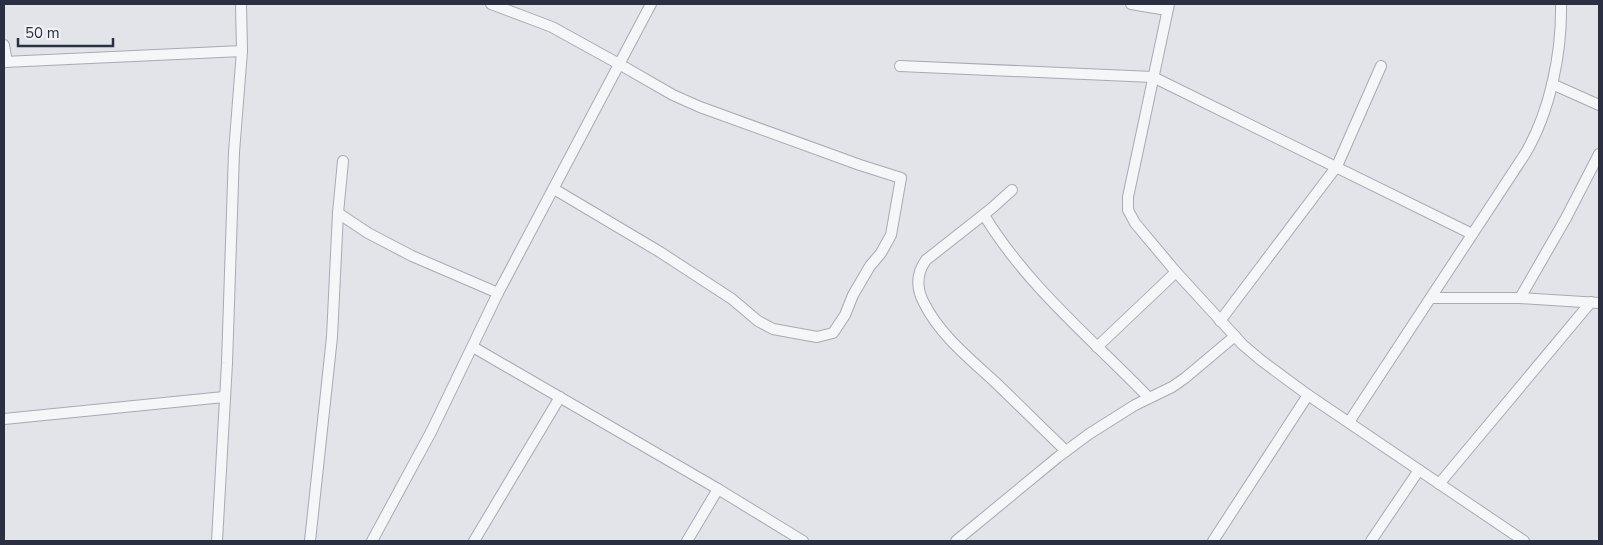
<svg xmlns="http://www.w3.org/2000/svg" width="1603" height="545" font-family="'Nunito Sans',sans-serif">
<rect width="100%" height="100%" fill="#e2e4ea"/>
<g fill="none" stroke-linecap="round" stroke-linejoin="round">
<g stroke="#a7aab4" stroke-width="12">
<g id="street">
<path d="M491,4L552,27L619,64L673,95L700,107L860,165L901,178L891,235L881,253L870,266L853,295L845,315L833,333L817,337L773,329L758,321L732,299L660,252L554,189"/>
<path d="M1131,4L1167,10"/>
<path d="M1169,4L1128,197V210L1135,223L1176,272L1243,345L1262,361L1308,395L1524,541"/>
<path d="M4,45L7,62"/>
<path d="M4,62L242,51"/>
<path d="M900,66L1153,77L1472,234"/>
<path d="M1552,84L1599,105"/>
<path d="M1012,190L992,208L926,260C916,274 916,288 924,303C940,335 969,358 995,382C1019,405 1042,428 1066,451"/>
<path d="M338,213L368,233L412,256L498,293"/>
<path d="M984,215C1027,286 1092,339 1149,398"/>
<path d="M1431,298H1520L1599,303"/>
<path d="M1520,298L1566,218L1599,154"/>
<path d="M1220,321L1337,166L1381,66"/>
<path d="M473,347L718,489L803,541"/>
<path d="M1097,347L1176,272"/>
<path d="M4,419L224,397"/>
<path d="M1349,422L1525,154C1550,112 1562,53 1561,4"/>
<path d="M1439,484L1591,302"/>
<path d="M217,541L227,363L234,152L242,51L241,4"/>
<path d="M310,541L332,337L338,213L343,161"/>
<path d="M372,541L431,432L498,293L651,4"/>
<path d="M474,541L560,397"/>
<path d="M687,541L718,489"/>
<path d="M956,541L1058,457L1089,434L1135,405L1172,387L1185,378L1235,336"/>
<path d="M1213,541L1308,395"/>
<path d="M1371,541L1419,470"/>
</g>
</g>
<use href="#street" stroke="#f5f6f8" stroke-width="10"/>
</g>
<rect width="1603" height="545" fill="none" stroke="#2a3042" stroke-width="10"/>
<path d="M18 38v8h95v-8" fill="none" stroke="#2a3042" stroke-width="2.5"/>
<text x="25" y="38" font-size="15" fill="#2a3042" stroke="#f2f3f8" stroke-width="4" paint-order="stroke">50 m</text>
</svg>
